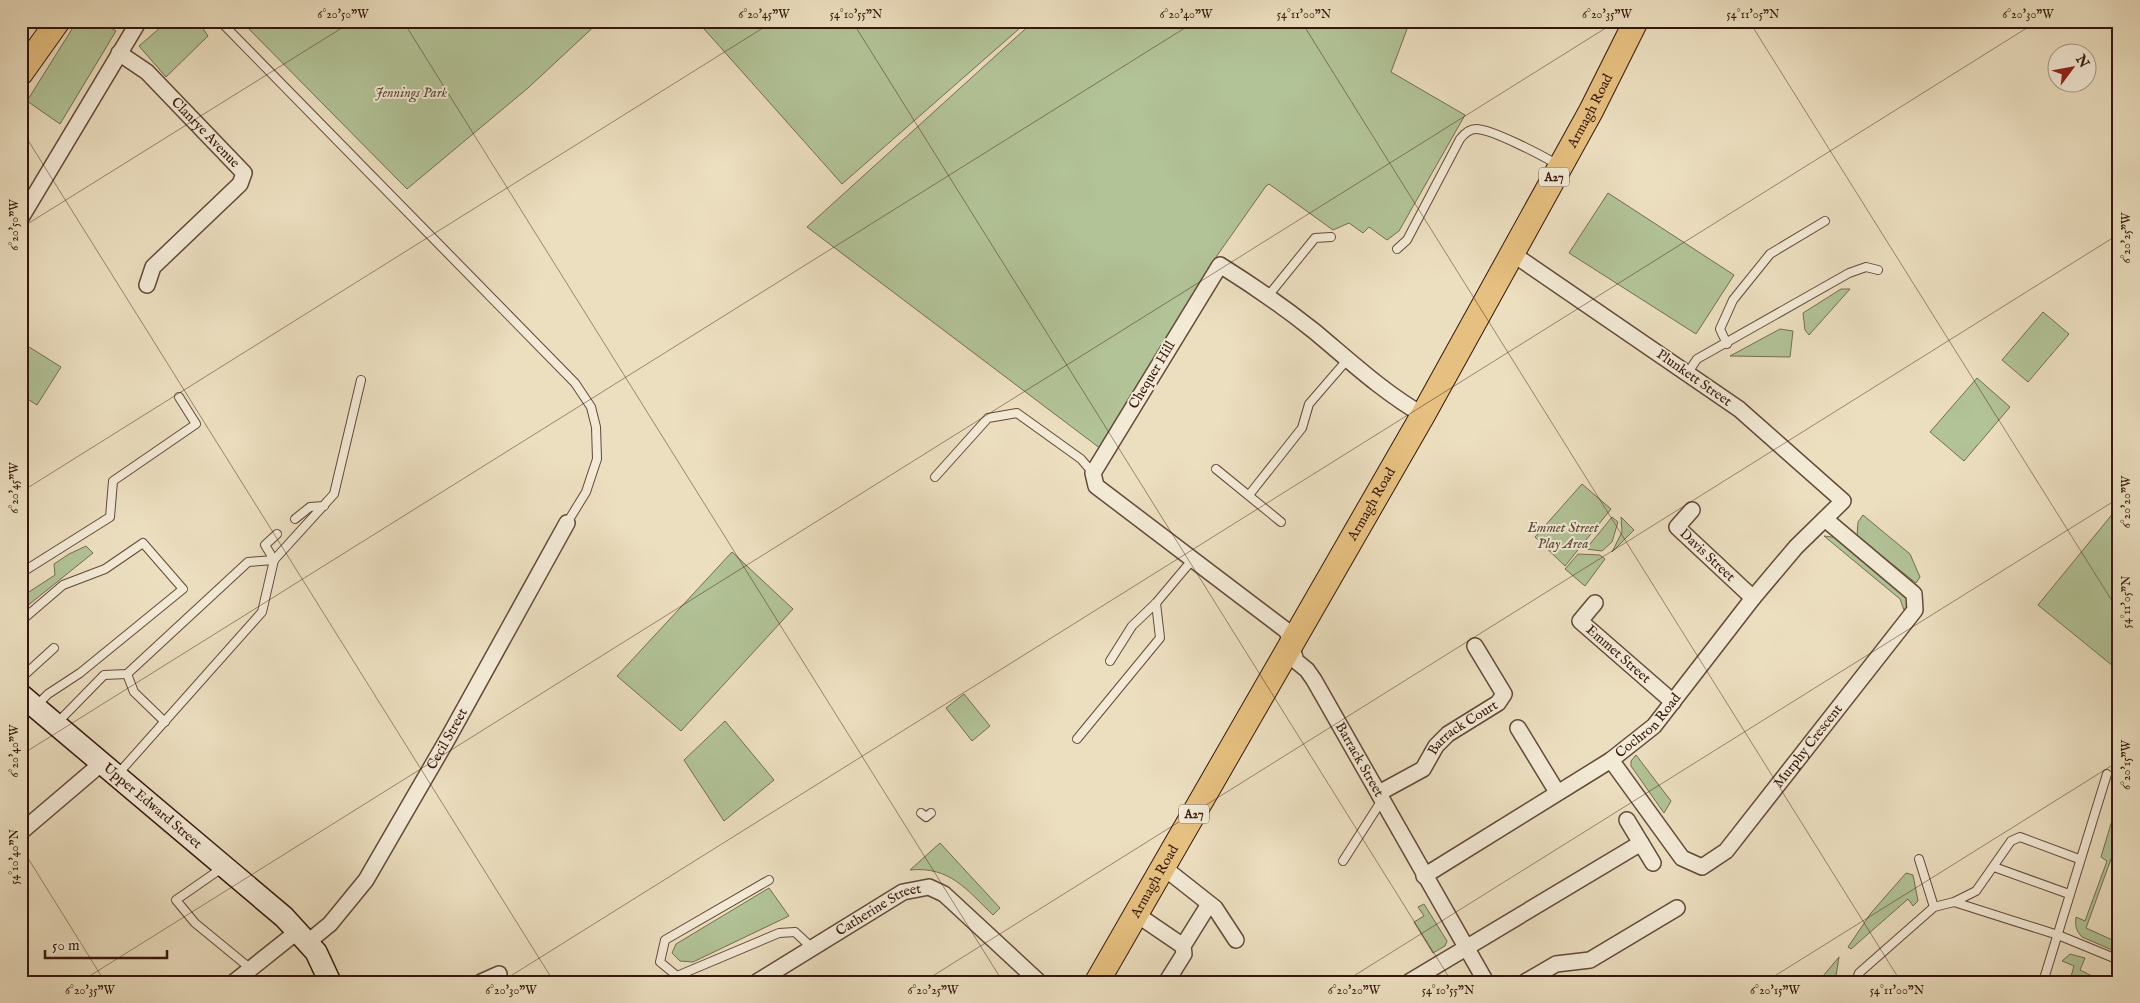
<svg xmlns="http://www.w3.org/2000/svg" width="2140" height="1003" font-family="'IM FELL English',serif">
<rect width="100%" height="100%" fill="#ecdfc0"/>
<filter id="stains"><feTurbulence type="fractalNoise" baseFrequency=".004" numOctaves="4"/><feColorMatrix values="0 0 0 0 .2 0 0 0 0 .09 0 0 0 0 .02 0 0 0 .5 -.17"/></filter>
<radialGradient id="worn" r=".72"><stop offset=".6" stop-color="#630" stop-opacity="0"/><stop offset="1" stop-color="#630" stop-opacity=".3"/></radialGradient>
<g fill="#b2c397" stroke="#746d52">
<path d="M77,21H99L116,31L60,124L27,101Z"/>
<path d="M168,21H198L208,36L166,77L139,46Z"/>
<path d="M241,21H600L528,88L407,189Z"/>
<path d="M697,21H1028L842,184Z"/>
<path d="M1034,21H1410L1391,72L1465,115L1399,231L1387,240L1369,227L1363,233L1349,223L1333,230L1269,184L1266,186L1214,260L1101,449L807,227Z"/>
<path d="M1608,193L1734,275L1696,334L1569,253Z"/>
<path d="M1841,289H1850L1809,335L1805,330L1803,313Z"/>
<path d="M2043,312L2069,334L2028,382L2002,360Z"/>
<path d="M1780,329L1793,331L1790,357L1730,356Z"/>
<path d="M21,342L61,367L37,405L21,395Z"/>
<path d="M1977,378L2010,407L1964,461L1930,432Z"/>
<path d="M1582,484L1611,509L1565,566L1535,537Z"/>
<path d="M2119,506V671L2038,605Z"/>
<path d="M1863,515L1910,554L1920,577L1916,583L1857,536L1858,522Z"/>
<path d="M1612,517L1618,522L1612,542L1602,551L1586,549Z"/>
<path d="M1621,517L1634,530L1612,552L1622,532Z"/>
<path d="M1824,536L1839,538L1908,592L1910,602L1904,610L1900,599Z"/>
<path d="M86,546L93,553L21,611V597L55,575L54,564L69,554Z"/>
<path d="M732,552L793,609L681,731L617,676Z"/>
<path d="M1578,554L1600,555L1605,559L1585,586L1565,569Z"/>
<path d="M964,694L990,726L972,741L946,708Z"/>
<path d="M725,721L774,780L724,821L684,760Z"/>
<path d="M1636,755L1671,801L1664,813L1631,766V761Z"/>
<path d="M2119,812V837L2086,928L2119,943V953L2082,937C2076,931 2075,925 2076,917L2085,921L2107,861L2101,857L2113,817Z"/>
<path d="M940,843L1000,908L993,915C967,890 950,866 910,870Z"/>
<path d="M1906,873L1913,875L1918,901L1913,906L1908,899L1851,949L1848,947L1871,913Z"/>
<path d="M769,888L789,916L693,962L680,961L672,953L676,944Z"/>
<path d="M1424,904L1447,941L1445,946L1433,953L1414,922L1424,916L1418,907Z"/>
<path d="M2070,954L2085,958L2080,970L2094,977L2091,982L2070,980L2074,966L2062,961Z"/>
<path d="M1839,957L1835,982H1818Z"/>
</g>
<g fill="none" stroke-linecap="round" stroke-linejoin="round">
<g stroke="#634939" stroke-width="10">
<g id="service">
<path d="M220,21L575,383L591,407L596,427L597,459L586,492L567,523"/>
<path d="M1397,249L1407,240L1460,139C1464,134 1469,129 1476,129C1492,129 1543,156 1558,165"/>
<path d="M1268,296L1315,238L1331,237"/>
<path d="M1727,344L1720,329L1733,300L1770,254L1825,221"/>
<path d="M1687,374L1697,359L1849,273L1866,267L1878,270"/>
<path d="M1216,469L1281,522"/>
<path d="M935,477L988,418L1017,413L1081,459L1093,473"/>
<path d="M1249,495L1302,428L1309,404L1347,360"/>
<path d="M295,519L310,507L324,506"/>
<path d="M21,573L110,517L113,481L196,424L179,397"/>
<path d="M21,621L63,585L105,569L143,543L183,589L80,673L48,694L37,705"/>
<path d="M1110,661L1132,626L1156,603L1193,559"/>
<path d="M127,674L134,692L165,722"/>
<path d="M21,678L54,648"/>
<path d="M57,723L104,675L127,674L248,562L274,560L265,545L277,534"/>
<path d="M1077,739L1160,638L1156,603"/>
<path d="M117,775L262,612L274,560L334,494L361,380"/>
<path d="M921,813L926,817L931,813"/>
<path d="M1919,859L1934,907"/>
<path d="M1343,861L1382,800"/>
<path d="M1994,867L2069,894"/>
<path d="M222,868L176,900L195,923L251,969"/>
<path d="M769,880L665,940L660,962L677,976L779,933L795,932L811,947"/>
<path d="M1954,902L1976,891L2011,841L2020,837L2079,859"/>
<path d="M1856,982L1859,973L1934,907L1954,902L2058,935L2119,960"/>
<path d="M2043,982L2107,774"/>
</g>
</g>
<g stroke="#634939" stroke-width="18">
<g id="minor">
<path id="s1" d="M119,53L147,72L244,173L240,184L153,267L147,285"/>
<path d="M21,218L139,21"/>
<path id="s2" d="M1423,415C1383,392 1350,361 1314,331C1284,307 1252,285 1220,265L1093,473L1096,486L1287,631L1296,661L1307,670L1314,680L1486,982"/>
<path id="s3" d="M1692,510L1677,527L1753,598"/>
<path id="s4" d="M1595,603L1580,621L1673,702"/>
<path d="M1518,728L1557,792"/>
<path id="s5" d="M1611,760L1682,858L1702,867L1726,851L1915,610L1914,594L1825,519"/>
<path id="s6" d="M1379,793L1423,769L1436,746L1448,734L1498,703L1504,694L1475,646"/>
<path d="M1627,820L1653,863"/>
<path d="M21,832L102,763"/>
<path d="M1163,867L1215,908L1236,940"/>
<path id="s7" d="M1424,876L1611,760L1654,726L1753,598L1796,547L1843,501L1739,409L1513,254"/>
<path d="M1136,914L1183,946"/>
<path id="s8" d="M308,942L330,924L366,880L447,740L567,523"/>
<path d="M1167,981L1184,954L1183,946L1206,909"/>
<path d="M234,982L298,931"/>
<path d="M481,982L499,974"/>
<path id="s9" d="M757,982L903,892L929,887L944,894L1039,982"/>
<path d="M1409,982L1641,843"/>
<path d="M1525,982L1556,964L1590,960L1677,908"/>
</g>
</g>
<g stroke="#35170c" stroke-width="24">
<g id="secondary">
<path id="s10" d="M21,695L284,917L316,952L330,982"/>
</g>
</g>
<g stroke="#35170c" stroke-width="26">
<g id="primary">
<path d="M21,73L58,21"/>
<path id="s11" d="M1097,982L1423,415L1591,111L1636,21"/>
</g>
</g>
<use href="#service" stroke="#f3ead6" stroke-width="8"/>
<use href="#minor" stroke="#f3ead6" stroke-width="15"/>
<use href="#secondary" stroke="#f3ead6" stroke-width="21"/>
<use href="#primary" stroke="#e6c080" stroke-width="24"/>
</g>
<path fill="none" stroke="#35170c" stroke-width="1" stroke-opacity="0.45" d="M403,21L1003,982M852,21L1452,982M1301,21L1901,982M1749,21L2119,612M21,129L554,982M21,228L353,21M21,492L774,21M21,755L1196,21M21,847L105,982M80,982L1617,21M501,982L2038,21M923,982L2119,234M1344,982L2119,498M1765,982L2119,761"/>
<g text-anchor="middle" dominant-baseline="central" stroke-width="4" stroke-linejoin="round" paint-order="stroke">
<g fill="#f3ead6" stroke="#6e5649" stroke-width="1">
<rect x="1539" y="167.5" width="30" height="19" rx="4"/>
<rect x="1179" y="804.5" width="30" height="19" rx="4"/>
</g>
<g font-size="12" font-weight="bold" fill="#35170c">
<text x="1554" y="177">A27</text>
<text x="1194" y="814">A27</text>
</g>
<g font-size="14" font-style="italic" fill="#5a4b36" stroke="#f3ead6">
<text x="411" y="93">Jennings Park</text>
<text x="1563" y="528">Emmet Street<tspan x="1563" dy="16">Play Area</tspan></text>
</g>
<g font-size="14" fill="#35170c" stroke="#f3ead6">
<text stroke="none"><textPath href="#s11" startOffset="1001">Armagh Road</textPath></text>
<text stroke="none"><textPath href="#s1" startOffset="118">Clanrye Avenue</textPath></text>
<text transform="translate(1152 375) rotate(-59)">Chequer Hill</text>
<text transform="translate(1694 378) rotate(35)">Plunkett Street</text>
<text stroke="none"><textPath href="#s11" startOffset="551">Armagh Road</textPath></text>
<text stroke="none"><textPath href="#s3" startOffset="64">Davis Street</textPath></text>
<text stroke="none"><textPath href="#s4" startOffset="74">Emmet Street</textPath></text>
<text stroke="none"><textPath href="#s7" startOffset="271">Cochron Road</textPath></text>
<text stroke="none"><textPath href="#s6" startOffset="109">Barrack Court</textPath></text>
<text stroke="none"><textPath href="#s8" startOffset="248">Cecil Street</textPath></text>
<text stroke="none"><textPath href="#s5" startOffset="305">Murphy Crescent</textPath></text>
<text stroke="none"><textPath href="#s2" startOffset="899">Barrack Street</textPath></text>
<text stroke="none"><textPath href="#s10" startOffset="172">Upper Edward Street</textPath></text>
<text stroke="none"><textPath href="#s11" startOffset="116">Armagh Road</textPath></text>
<text stroke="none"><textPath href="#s9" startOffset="142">Catherine Street</textPath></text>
</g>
</g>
<rect width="2140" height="1003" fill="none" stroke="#ecdfc0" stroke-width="55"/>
<g transform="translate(2072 68) rotate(58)"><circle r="24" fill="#f3ead6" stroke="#a79685"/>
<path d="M0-4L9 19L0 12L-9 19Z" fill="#8f2418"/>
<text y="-8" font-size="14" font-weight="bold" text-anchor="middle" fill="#35170c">N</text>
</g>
<path d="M45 950v8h122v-8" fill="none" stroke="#35170c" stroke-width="2.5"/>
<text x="52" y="950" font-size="15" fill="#35170c" stroke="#f3ead6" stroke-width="4" paint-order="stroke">50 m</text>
<rect x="28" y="28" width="2084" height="948" fill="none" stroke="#35170c" stroke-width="2"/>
<g font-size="12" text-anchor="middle" fill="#35170c">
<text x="343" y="18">6°20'50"W</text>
<text x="764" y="18">6°20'45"W</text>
<text x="856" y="18">54°10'55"N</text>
<text x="1186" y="18">6°20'40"W</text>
<text x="1304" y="18">54°11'00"N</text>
<text x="1607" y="18">6°20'35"W</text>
<text x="1753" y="18">54°11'05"N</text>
<text x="2028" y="18">6°20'30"W</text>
<text transform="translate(14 225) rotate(-90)" y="4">6°20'50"W</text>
<text transform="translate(2126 238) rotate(-90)" y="4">6°20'25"W</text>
<text transform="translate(14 488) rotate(-90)" y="4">6°20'45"W</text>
<text transform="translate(2126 502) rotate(-90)" y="4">6°20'20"W</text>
<text transform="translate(2126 602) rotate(-90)" y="4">54°11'05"N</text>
<text transform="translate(14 751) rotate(-90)" y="4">6°20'40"W</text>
<text transform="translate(2126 765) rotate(-90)" y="4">6°20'15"W</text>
<text transform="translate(14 857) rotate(-90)" y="4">54°10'40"N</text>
<text x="90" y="994">6°20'35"W</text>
<text x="511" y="994">6°20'30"W</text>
<text x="933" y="994">6°20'25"W</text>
<text x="1354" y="994">6°20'20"W</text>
<text x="1448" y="994">54°10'55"N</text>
<text x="1775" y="994">6°20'15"W</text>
<text x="1897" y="994">54°11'00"N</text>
</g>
<rect width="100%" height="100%" filter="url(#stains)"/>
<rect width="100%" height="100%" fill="url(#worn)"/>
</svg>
